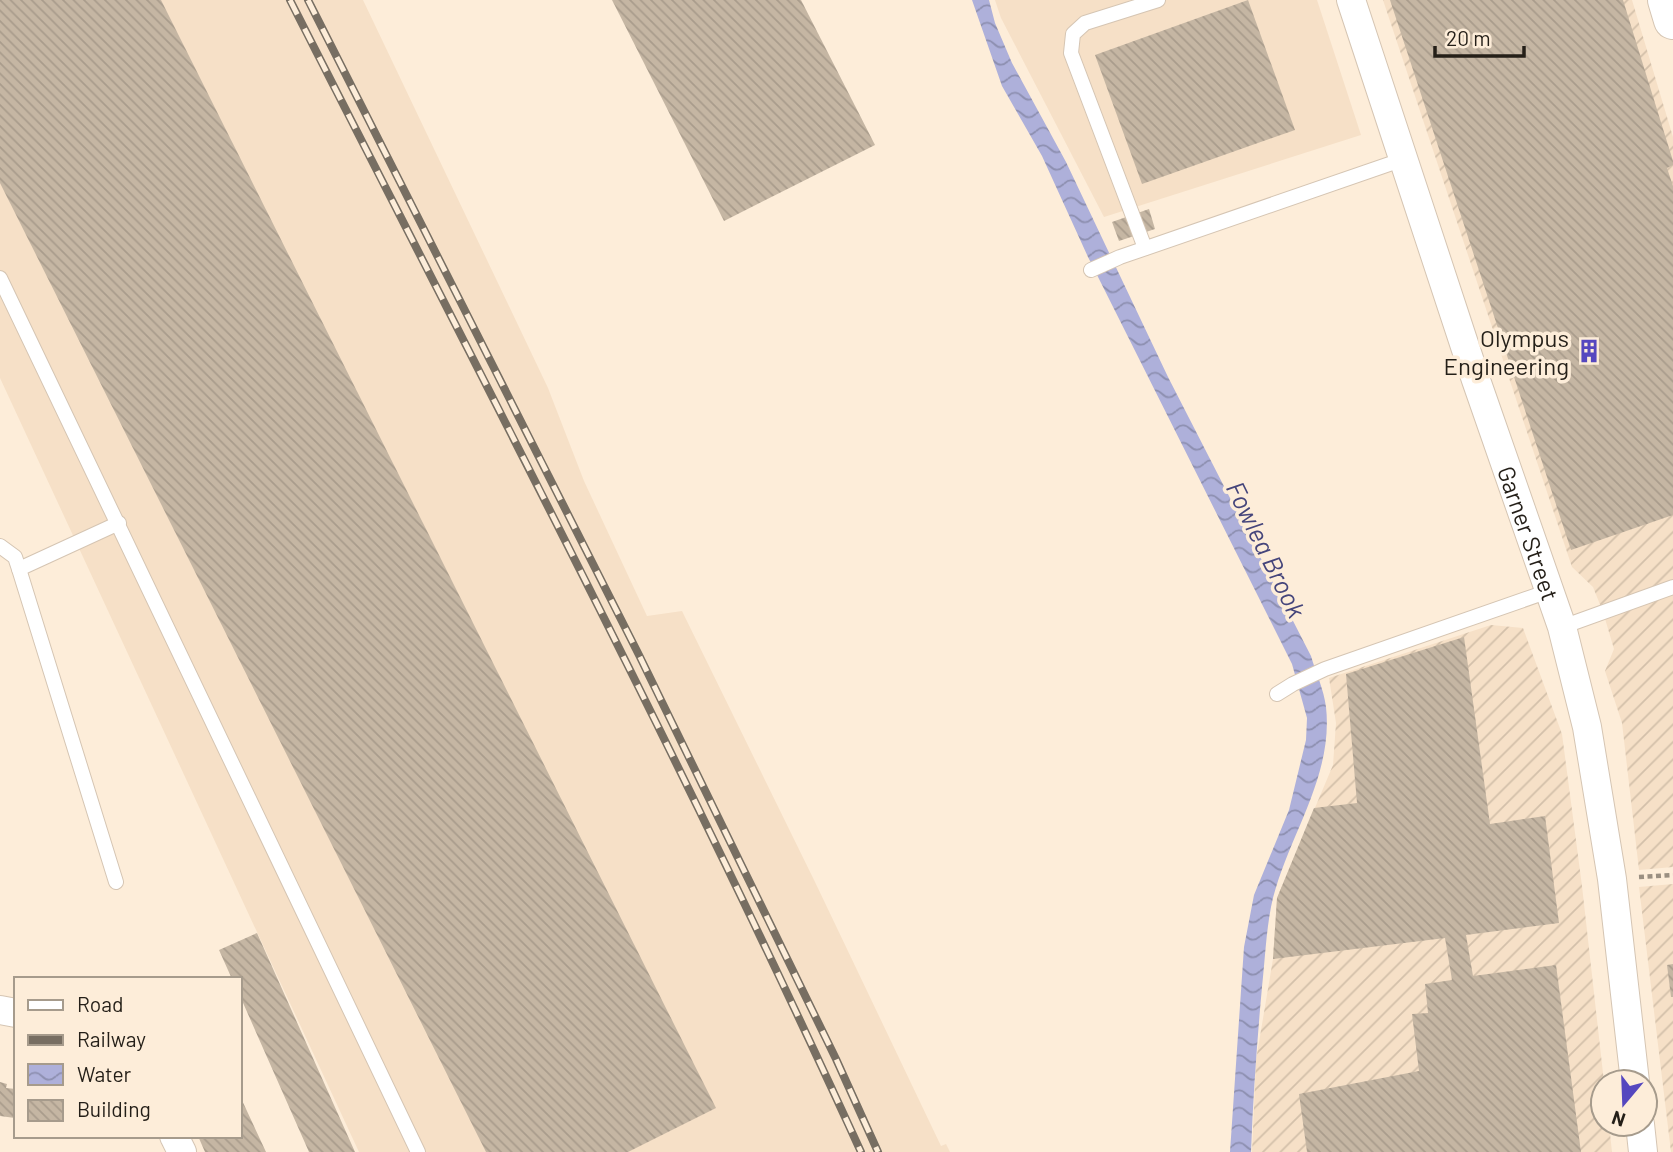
<svg xmlns="http://www.w3.org/2000/svg" width="1673" height="1152" font-family="Barlow,sans-serif">
<defs>
<pattern id="industrial-furrows" width="10" height="10" patternUnits="userSpaceOnUse" patternTransform="scale(1.75)"><rect width="10" height="10" fill="#f6e0c7"/><path d="M-1 1l2-2M0 10L10 0M9 11l2-2" fill="none" stroke="#d3c0aa"/></pattern>
<pattern id="water-waves" width="16" height="10" patternUnits="userSpaceOnUse" patternTransform="scale(1.75)"><rect width="16" height="10" fill="#aeb0da"/><path d="M0 5q4-4 8 0t8 0" fill="none" stroke="#8d8fb0"/></pattern>
<pattern id="building-back-hatch" width="6" height="6" patternUnits="userSpaceOnUse" patternTransform="scale(1.75)"><rect width="6" height="6" fill="#c5b6a3"/><path d="M-1 5l2 2M0 0l6 6M5-1l2 2" fill="none" stroke="#a99c8c"/></pattern>
</defs>
<rect width="100%" height="100%" fill="#fdedd9"/>
<g fill="#f6e0c7">
<path d="M0,0H363L548,388L584,481L647,616L682,611L815,882L941,1146L946,1144L950,1152H359L0,378Z"/>
<path d="M995,0H1317L1361,135L1104,217L1001,18Z"/>
</g>
<g fill="url(#industrial-furrows)">
<path d="M1383,0H1632L1673,137V867L1639,870L1622,723L1605,671L1614,649L1603,612L1593,587L1572,567Z"/>
<path d="M1491,625L1523,628L1562,734L1582,886L1604,1082L1603,1124H1609L1612,1152H1252L1256,1060L1273,959L1277,898L1333,765L1336,723L1329,678Z"/>
<path d="M1673,884V1152H1671L1639,887Z"/>
</g>
<path fill="url(#water-waves)" d="M972,0H989L995,23L1012,63L1066,162L1168,377L1311,656C1316,673 1324,690 1326,707C1334,779 1285,840 1271,907C1266,933 1265,960 1262,987C1257,1042 1253,1097 1251,1152H1230L1244,947L1254,895L1289,810L1306,740L1307,718L1292,664L1088,257L1042,156L1002,86Z"/>
<g fill="url(#building-back-hatch)">
<path d="M0,0H161L716,1108L628,1152H486L0,183Z"/>
<path d="M612,0H801L875,145L724,221Z"/>
<path d="M1248,0L1295,130L1142,184L1095,55Z"/>
<path d="M1390,0H1623L1673,161V165L1667,168L1673,186V515L1571,550Z"/>
<path d="M1149,209L1155,229L1119,241L1112,222Z"/>
<path d="M1464,637L1490,824L1545,816L1559,923L1466,935L1473,976L1556,965L1581,1152H1307L1299,1094L1419,1071L1412,1014L1428,1013L1425,984L1452,980L1445,938L1273,959L1277,898L1314,808L1357,803L1346,674Z"/>
<path d="M257,933L355,1152H309L240,996V979H232L219,950Z"/>
<path d="M1673,964V997H1671L1667,965Z"/>
<path d="M0,1082L7,1084L6,1088L16,1089L15,1118L0,1116Z"/>
<path d="M240,1096L266,1152H205L198,1136H240Z"/>
</g>
<g fill="none" stroke-linecap="round" stroke-linejoin="round">
<g stroke="#d5c5b3" stroke-width="16">
<g id="lane">
<path d="M1145,248L1071,53L1073,34L1085,23L1158,0"/>
<path d="M1091,270L1120,257L1404,159"/>
<path d="M0,278L418,1152"/>
<path d="M0,546L15,557L19,569L116,882"/>
<path d="M19,569L119,523"/>
<path d="M1562,627L1673,587"/>
<path d="M1277,694L1293,684L1325,669L1549,591"/>
</g>
</g>
<g stroke="#d5c5b3" stroke-width="30">
<g id="street">
<path id="s1" d="M1351,0L1476,380L1562,627L1587,727L1612,879L1635,1082"/>
<path d="M0,1010L16,1013"/>
<path d="M1640,1124L1643,1152"/>
<path d="M174,1136L182,1152"/>
</g>
</g>
<g stroke="#d5c5b3" stroke-width="40">
<path id="highway" d="M1667,0L1673,20"/>
</g>
<path stroke="#9a8f81" stroke-width="4.5" stroke-dasharray="5 3.5" stroke-linecap="butt" d="M1639,877L1673,875"/>
<use href="#lane" stroke="#fff" stroke-width="14"/>
<use href="#street" stroke="#fff" stroke-width="28"/>
<use href="#highway" stroke="#fff" stroke-width="38"/>
<g stroke="#776e62" stroke-width="8">
<g id="rail">
<path d="M290,0C484,382 683,762 861,1152"/>
<path d="M308,0L639,655L836,1059L878,1152"/>
</g>
</g>
<use href="#rail" stroke="#fdedd9" stroke-width="5" stroke-dasharray="16" stroke-linecap="butt"/>
</g>
<defs>
<g id="building-bare" transform="scale(1.89)"><path d="M-4-6H4V6H1V3H-1V6H-4ZM-2.5-4.3h1.7v1.8h-1.7ZM.8-4.3h1.7v1.8H.8ZM-2.5-1h1.7V.8h-1.7ZM.8-1h1.7V.8H.8Z" fill="#5547bf" stroke="#fdedd9" stroke-width="2.5" paint-order="stroke"/></g>
</defs>
<g fill-rule="evenodd">
<use href="#building-bare" x="1589" y="351"/>
</g>
<g text-anchor="middle" dominant-baseline="central" stroke-width="7" stroke-linejoin="round" paint-order="stroke">
<g font-size="24" fill="#241f18" stroke="#fdedd9" text-anchor="end">
<text x="1569" y="337">Olympus<tspan x="1569" dy="28">Engineering</tspan></text>
</g>
<g font-size="24" fill="#241f18" stroke="#fdedd9">
<text stroke="none"><textPath href="#s1" startOffset="562">Garner Street</textPath></text>
</g>
<g font-size="26" font-style="italic" fill="#45457b" stroke="#fdedd9">
<text transform="translate(1267 549) rotate(64)">Fowlea Brook</text>
</g>
</g>
<rect x="14" y="977" width="228" height="161" fill="#fdedd9" stroke="#a69b8c" stroke-width="2"/>
<rect x="28" y="1000" width="35" height="10" fill="#ffffff" stroke="#a69b8c" stroke-width="2"/>
<text x="77" y="1012" font-size="21" fill="#241f18">Road</text>
<rect x="28" y="1035" width="35" height="10" fill="#776e62" stroke="#a69b8c" stroke-width="2"/>
<text x="77" y="1047" font-size="21" fill="#241f18">Railway</text>
<rect x="28" y="1064" width="35" height="21" fill="url(#water-waves)" stroke="#a69b8c" stroke-width="2"/>
<text x="77" y="1082" font-size="21" fill="#241f18">Water</text>
<rect x="28" y="1100" width="35" height="21" fill="url(#building-back-hatch)" stroke="#a69b8c" stroke-width="2"/>
<text x="77" y="1117" font-size="21" fill="#241f18">Building</text>
<g transform="translate(1624 1103) rotate(199)"><circle r="33" fill="#fdedd9" stroke="#a69b8c" stroke-width="2"/>
<path d="M0-5L12 26L0 18L-12 26Z" fill="#5547bf"/>
<text y="-10" font-size="19" font-weight="bold" text-anchor="middle" fill="#241f18">N</text>
</g>
<path d="M1435 46v10h89v-10" fill="none" stroke="#241f18" stroke-width="3.5"/>
<text x="1446" y="46" font-size="21" fill="#241f18" stroke="#fdedd9" stroke-width="5" paint-order="stroke">20 m</text>
</svg>
